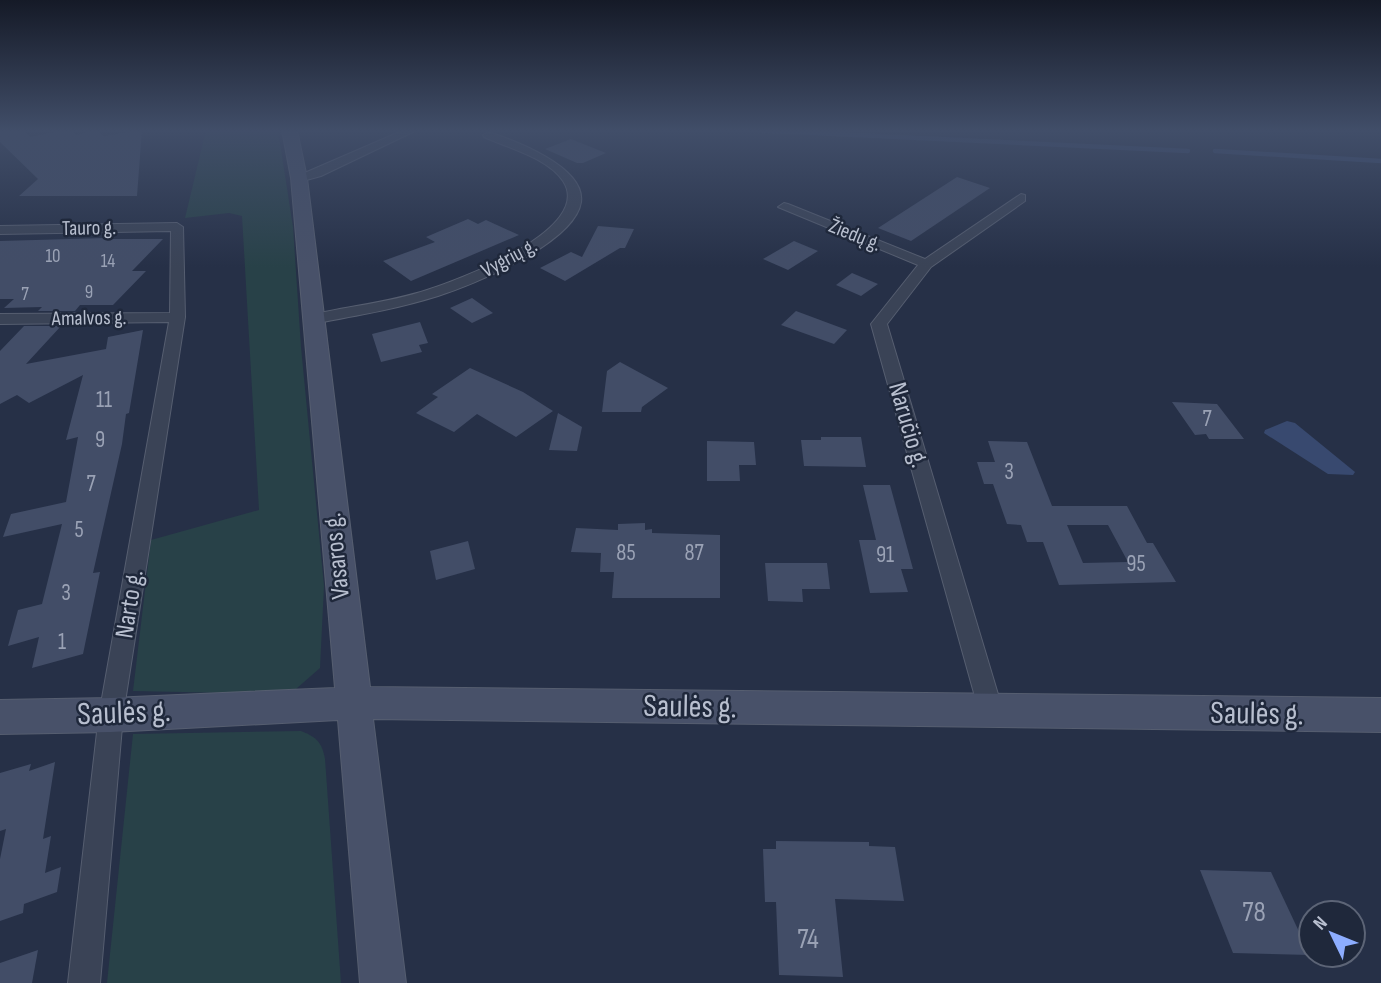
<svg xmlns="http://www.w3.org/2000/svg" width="1381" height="983" font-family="'Sofia Sans Condensed',sans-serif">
<rect width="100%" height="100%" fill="#263047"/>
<g fill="#284148">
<path d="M206,130H278L293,227L301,347L324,586L320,668L296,689L279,694L133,691L151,540L259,510L242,216L229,213L185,218Z"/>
<path d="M301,731C317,737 322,743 325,759L341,983H107L133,734Z"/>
</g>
<path fill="#38496f" d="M1287,421L1295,423L1355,472L1353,475L1328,474L1264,433L1265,430Z"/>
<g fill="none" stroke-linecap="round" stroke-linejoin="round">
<g stroke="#38496f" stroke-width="4.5">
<path d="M754,130L1188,151"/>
<path d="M1215,151L1381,161"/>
</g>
</g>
<g fill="#424d67" fill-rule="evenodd">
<path d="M0,130H24L30,137L63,130H72L76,135L96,130L104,136L142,130L137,196H19L38,179L0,142Z"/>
<path d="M571,139L606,153L583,163H577L545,149Z"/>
<path d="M957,177L990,188L911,241L878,228Z"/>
<path d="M468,219L478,224L486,220L519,235L411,281L383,261L435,242L426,237Z"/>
<path d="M598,226L634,229L625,248H620L565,281L540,268L571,252L582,257Z"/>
<path d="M105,238L104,239H163L132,271H146L113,305H80L75,311H38L42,307L4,308L14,299H0V241Z"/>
<path d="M794,241L818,251L788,270L763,259Z"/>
<path d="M852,273L878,284L861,296L836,285Z"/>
<path d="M472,298L493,313L472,323L450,308Z"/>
<path d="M796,311L847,330L834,344L781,325Z"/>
<path d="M420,322L428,343L419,345L422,352L381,362L372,334Z"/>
<path d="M24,326H61L26,364L106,349L108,337L143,330L129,413L126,414L122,444L93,573L100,572L83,654L32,668L39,637L8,646L18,610L42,604L62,524L3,537L11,514L66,502L78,437L66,440L83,375L29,403L17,395L0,404V351Z"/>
<path d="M620,362L668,388L642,407L641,412H602L607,371Z"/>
<path d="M470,368L523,392L553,411L516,437L477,414L454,432L416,413L438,397L432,394Z"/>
<path d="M1172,402L1217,404L1244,439H1209L1206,434L1195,435Z"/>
<path d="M558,413L582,427L577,451L549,450Z"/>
<path d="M821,437H861L866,467L804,466L801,440H821Z"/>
<path d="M707,441L754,442L756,465H739L740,481H707Z"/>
<path d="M988,441L1027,442L1052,506H1127L1147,543H1153L1176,582L1059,585L1043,542H1027L1021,525L1007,524L993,484H984L977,462H995ZM1067,525H1108L1128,562L1083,563Z"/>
<path d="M863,485H890L913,569H901L908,592L870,593L859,540H876Z"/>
<path d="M645,523V530L652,529V533L720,535V598H612L614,572H600L601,553L571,552L576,528L618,530V524Z"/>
<path d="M468,541L475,569L436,580L430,551Z"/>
<path d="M765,563H827L830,589H802L803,602L768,601Z"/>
<path d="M55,762L43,839L51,836L45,873L61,867L57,892L24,904L23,913L0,921V859L6,829L0,831V773L31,764L29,771Z"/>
<path d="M776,841L869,842V846L895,847L904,901L835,899L843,977L779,975L776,902H765L763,849H776Z"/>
<path d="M1200,870L1271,872L1310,955L1233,953Z"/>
<path d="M38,950L32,983H0V963Z"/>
</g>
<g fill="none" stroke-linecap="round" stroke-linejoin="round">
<g stroke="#565e70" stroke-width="2">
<g id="street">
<path d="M404,130H417L321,176L299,182L293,178Z"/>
<path d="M488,132C514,140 586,167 581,202C575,243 473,285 438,296C397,309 354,316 312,324L307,322L304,319L307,316C347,306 388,303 427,290C459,280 595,229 563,181C548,158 508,148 484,137L483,135Z"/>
<path d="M1021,194L1025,195V201L931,267L887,324L1003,711L1000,719L991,722L982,719L979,711L871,324L918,265L778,207L784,203L788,204L925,259Z"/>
<path d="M177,223L183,227L185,317L123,715L100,983H68L99,715L169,322L0,324V314L170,313L171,231L0,234V226Z"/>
</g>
</g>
<g stroke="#565e70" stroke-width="2">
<path id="secondary" d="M282,130H297L307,178L370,687L1381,698V732L373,719L406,983H360L338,720L111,732L0,734V700L111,698L335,688L291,178Z"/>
</g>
<use href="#street" fill="#3a4356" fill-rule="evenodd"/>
<use href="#secondary" fill="#485169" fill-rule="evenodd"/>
</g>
<linearGradient id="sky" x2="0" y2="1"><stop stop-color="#151a27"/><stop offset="0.49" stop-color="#414e69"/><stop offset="1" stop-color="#414e69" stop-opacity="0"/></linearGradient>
<rect width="1381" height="267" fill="url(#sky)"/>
<g text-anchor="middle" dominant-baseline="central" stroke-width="5" stroke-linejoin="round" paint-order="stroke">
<g font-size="19" fill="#9aa2b5">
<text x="53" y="256">10</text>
<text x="108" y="261">14</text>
<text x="89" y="292">9</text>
<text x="25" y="294">7</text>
</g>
<g font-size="21" fill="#b8bfcf" stroke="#1f283b">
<text transform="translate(89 228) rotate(-1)">Tauro g.</text>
<text transform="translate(855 235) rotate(22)">Žiedų g.</text>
<text transform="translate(509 258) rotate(-28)">Vygrių g.</text>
<text transform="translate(89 318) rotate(-1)">Amalvos g.</text>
</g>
<g font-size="23" fill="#9aa2b5">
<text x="104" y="400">11</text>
<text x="1207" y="419">7</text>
<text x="100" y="440">9</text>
<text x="1009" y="472">3</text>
<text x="91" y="484">7</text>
<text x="79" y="530">5</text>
<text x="626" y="553">85</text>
<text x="694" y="553">87</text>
<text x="885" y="555">91</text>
<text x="1136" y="564">95</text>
<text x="66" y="593">3</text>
<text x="62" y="642">1</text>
</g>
<g font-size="26" fill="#b8bfcf" stroke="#1f283b">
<text transform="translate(908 425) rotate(74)">Naručio g.</text>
<text transform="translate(337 556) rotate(-96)">Vasaros g.</text>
<text transform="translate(130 604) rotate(-81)">Narto g.</text>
</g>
<g font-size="28" fill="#9aa2b5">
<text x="1254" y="912">78</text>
<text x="808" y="939">74</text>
</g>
<g font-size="32" fill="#b8bfcf" stroke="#1f283b">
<text transform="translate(690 707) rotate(1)">Saulės g.</text>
<text transform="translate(124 713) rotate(-2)">Saulės g.</text>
<text transform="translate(1257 714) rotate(1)">Saulės g.</text>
</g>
</g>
<g transform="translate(1332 934) rotate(313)"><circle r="33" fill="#1f283b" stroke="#5c6476" stroke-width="2"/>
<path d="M0-5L12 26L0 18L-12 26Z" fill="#8dadff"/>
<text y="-10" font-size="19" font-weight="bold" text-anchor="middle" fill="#b8bfcf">N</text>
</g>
</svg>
